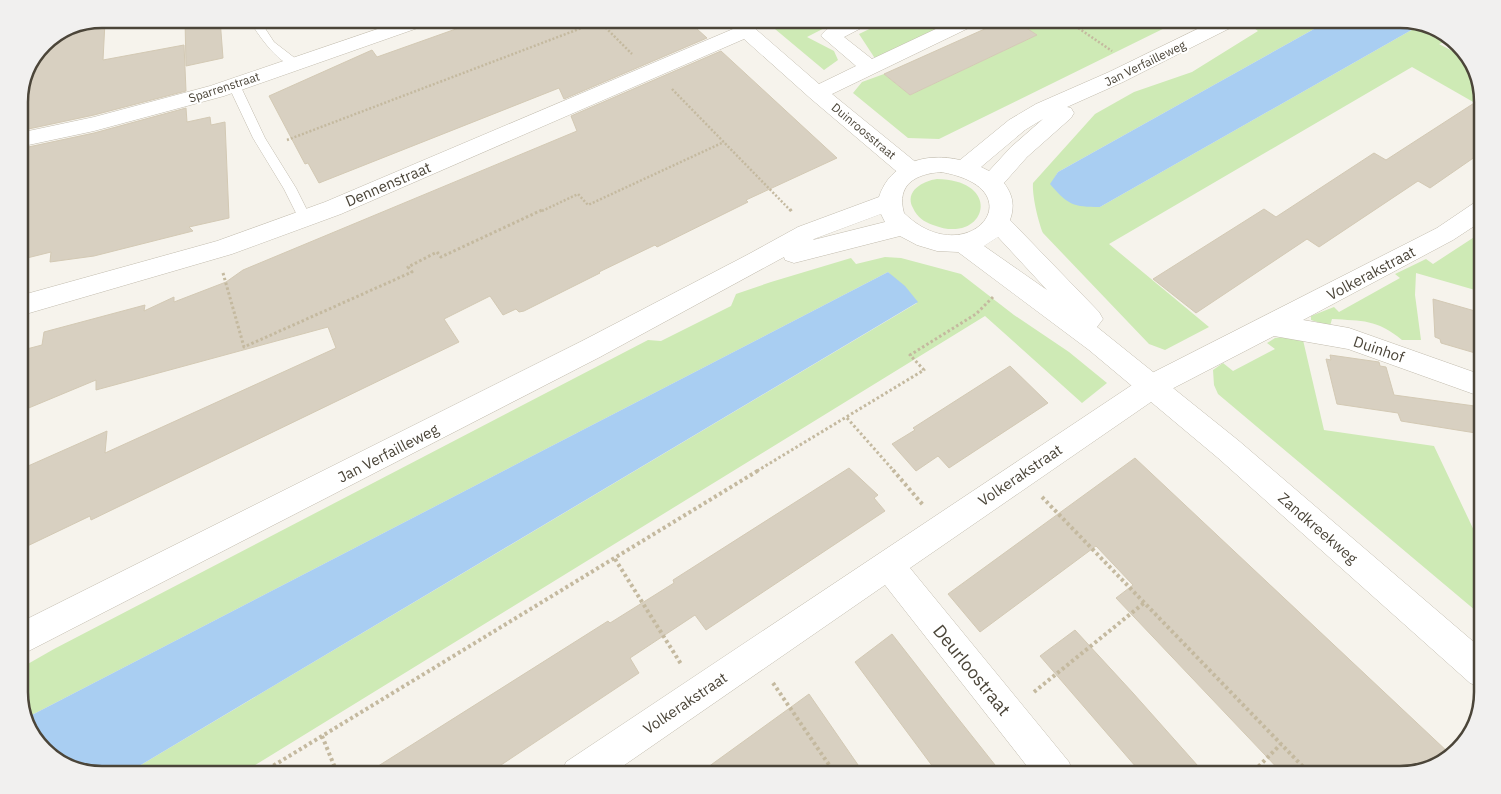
<svg xmlns="http://www.w3.org/2000/svg" width="1501" height="794" font-family="'IBM Plex Sans',sans-serif">
<rect width="100%" height="100%" fill="#f6f3ec"/>
<g fill="#ceeab5">
<path d="M763,19H842L807,37L834,51L838,60L824,70Z"/>
<path d="M890,19H957L876,60L859,34Z"/>
<path d="M1013,19H1183L939,139L908,138L853,93L862,82L884,74L910,95L1037,35Z"/>
<path d="M1262,19H1332L1058,172L1051,184L1100,207L1422,24L1436,27L1450,40L1439,44L1470,60L1482,96V107L1412,67L1109,244L1209,327L1165,350L1149,344L1043,233C1038,221 1032,195 1033,183L1095,114L1134,92L1192,72L1258,31L1250,25Z"/>
<path d="M937,179C1005,180 986,246 933,225C924,222 917,217 913,208C904,191 923,181 937,179Z"/>
<path d="M1482,232V292L1416,273L1415,295L1421,340H1402C1377,319 1362,321 1332,319L1330,326L1311,320V316L1334,307L1339,312L1400,278L1395,274L1426,259L1433,264Z"/>
<path d="M885,257L901,258L961,274L1014,315L1069,352L1107,383L1082,403L985,316L239,775H124L917,303L888,272L26,718L19,698V669L54,649L648,340L661,341L731,306L736,294L771,282L851,258L856,264Z"/>
<path d="M1284,337L1303,340L1324,430L1434,446L1478,539L1482,543V616L1218,394L1214,385L1213,370L1223,363L1233,371L1275,349L1267,343L1275,338Z"/>
</g>
<g fill="#a9cef2">
<path d="M1332,19H1400L1422,24L1100,207C1073,207 1068,205 1050,184L1058,172Z"/>
<path d="M888,272L905,286L918,302L124,775H101L65,767L33,739L26,718Z"/>
</g>
<g fill="#d8d0c1" stroke="#d3c9b4">
<path d="M185,19H220L223,58L186,66Z"/>
<path d="M484,19H686L707,38L564,99L559,88L319,183L308,163L305,164L269,96L372,50L377,57Z"/>
<path d="M1007,19H1013L1037,35L910,95L884,74Z"/>
<path d="M105,22L103,60L184,45L186,91L94,115L19,131V96L43,43L79,28Z"/>
<path d="M721,51L837,158L746,200L748,202L657,247L655,245L599,272L600,273L524,311L519,312L516,309L503,315L490,296L444,319L459,342L91,520L90,516L19,550V470L107,431L105,453L336,348L328,327L96,390V380L19,412V351L42,345L44,332L145,305L144,311L174,297V302L226,282L243,270L577,131L571,116Z"/>
<path d="M1482,98V152L1430,188L1418,181L1319,247L1307,239L1196,313L1153,279L1264,209L1276,217L1374,153L1386,160Z"/>
<path d="M186,108L187,122L210,117L211,125L225,122L229,218L189,227L193,231L94,256L50,262L51,252L19,260V149L94,133Z"/>
<path d="M1433,299L1482,313V355L1441,343L1440,339L1435,337Z"/>
<path d="M1330,355L1379,362L1380,366L1386,367L1394,395L1482,407V434L1401,421L1398,413L1337,404L1326,359L1331,360Z"/>
<path d="M1010,366L1048,403L949,468L938,456L916,471L892,444L915,430L913,428Z"/>
<path d="M1135,458L1450,754L1441,764L1400,775H1284L1116,598L1133,585L1096,546L980,632L948,594Z"/>
<path d="M849,468L878,495L874,498L885,511L706,630L695,615L630,658L639,673L486,775H364L608,621L610,623L674,583L673,580Z"/>
<path d="M1075,630L1133,693L1206,775H1143L1040,656Z"/>
<path d="M892,634L945,702L1003,775H939L855,662Z"/>
<path d="M809,694L865,775H697L798,702Z"/>
</g>
<g fill="none" stroke-linecap="round" stroke-linejoin="round">
<g stroke="#c2bcae" stroke-width="1">
<g id="service">
<path d="M249,19H259L274,42L300,62L302,64L300,66C282,71 256,32 249,19Z"/>
<path d="M234,81L240,85L265,138L296,188L311,218L310,221H300L284,189L253,138L228,85Z"/>
</g>
</g>
<g stroke="#c2bcae" stroke-width="1">
<g id="minor">
<path d="M407,19H435L432,23L224,96L94,131L19,147V133L94,117L210,86Z"/>
<path d="M724,19H744L819,84L856,66L821,36C832,20 856,18 874,19L871,23L844,37L872,59L957,19H982L979,23L832,94L918,164L921,170L918,176L910,178L902,176L810,98L744,39L341,214L232,254L19,316V296L217,241L325,202L733,29Z"/>
<path d="M1482,201V221L1453,240L1303,320L1349,328L1482,375V397L1348,349L1274,336L1164,393L910,568L1069,762L1074,775H1034L885,585L610,775H561L566,762L1144,377L1437,228L1474,203Z"/>
</g>
</g>
<g stroke="#c2bcae" stroke-width="1">
<path id="tertiary" d="M1218,19H1243L1240,23L1123,82L1067,107L1071,108L1074,113L1071,118L1027,157L1004,183C1013,195 1015,206 1010,220L1099,312L1103,319L1097,327L1239,441L1482,649V688L1470,683L1218,458L1089,350L958,252L937,251L917,245L900,236L794,263L785,260L784,257L600,357L19,656V623L582,341L747,255L798,227L879,197C890,162 927,152 960,160L1009,120L1036,104L1109,72ZM1043,119L1011,147L989,171L981,167L1025,130ZM941,172C1040,189 967,275 904,213C896,184 916,174 941,172ZM881,214L885,222L813,240L814,239ZM998,237L1047,290L984,246Z"/>
</g>
<g stroke="#c4b99f" stroke-width="2.5" stroke-dasharray="2 2" stroke-linecap="butt">
<path d="M597,19L632,54"/>
<path d="M1065,19L1112,51"/>
<path d="M672,89L791,211"/>
<path d="M287,140L600,21"/>
<path d="M542,211L578,194L588,205L724,142"/>
</g>
<g stroke="#c4b99f" stroke-width="3" stroke-dasharray="2.5 2.5" stroke-linecap="butt">
<path d="M790,209L792,212"/>
<path d="M223,273L244,347L412,272L408,267L437,252L441,257L544,209"/>
<path d="M847,418L894,471"/>
<path d="M757,471L924,370L910,355L976,314L993,297"/>
</g>
<g stroke="#c4b99f" stroke-width="4" stroke-dasharray="3 3" stroke-linecap="butt">
<path d="M893,470L923,505"/>
<path d="M1042,497L1311,775"/>
<path d="M615,559L681,664"/>
<path d="M773,683L836,775"/>
<path d="M1034,692L1144,603"/>
<path d="M322,736L338,775"/>
<path d="M258,775L759,470"/>
<path d="M1250,775L1281,744"/>
</g>
<use href="#service" fill="#fff" fill-rule="evenodd"/>
<use href="#minor" fill="#fff" fill-rule="evenodd"/>
<use href="#tertiary" fill="#fff" fill-rule="evenodd"/>
</g>
<g text-anchor="middle" dominant-baseline="central" stroke-width="4" stroke-linejoin="round" paint-order="stroke">
<g font-size="12" fill="#4b4539" stroke="#fff">
<text transform="translate(1145 63) rotate(-26)">Jan Verfailleweg</text>
<text transform="translate(224 87) rotate(-18)">Sparrenstraat</text>
<text transform="translate(864 131) rotate(40)">Duinroosstraat</text>
</g>
<g font-size="15" fill="#4b4539" stroke="#fff">
<text transform="translate(388 184) rotate(-23)">Dennenstraat</text>
<text transform="translate(1371 273) rotate(-28)">Volkerakstraat</text>
<text transform="translate(1379 349) rotate(19)">Duinhof</text>
<text transform="translate(388 453) rotate(-27)">Jan Verfailleweg</text>
<text transform="translate(1020 475) rotate(-34)">Volkerakstraat</text>
<text transform="translate(1318 528) rotate(41)">Zandkreekweg</text>
<text transform="translate(685 703) rotate(-34)">Volkerakstraat</text>
</g>
<g font-size="18" fill="#4b4539" stroke="#fff">
<text transform="translate(972 670) rotate(51)">Deurloostraat</text>
</g>
</g>
<path d="M0 0H1501V794H0ZM102 28H1400A74 74 0 0 1 1474 102V692A74 74 0 0 1 1400 766H102A74 74 0 0 1 28 692V102A74 74 0 0 1 102 28Z" fill="#f1f0ef" fill-rule="evenodd"/>
<path fill="none" stroke="#4b4539" stroke-width="2.5" d="M102 28H1400A74 74 0 0 1 1474 102V692A74 74 0 0 1 1400 766H102A74 74 0 0 1 28 692V102A74 74 0 0 1 102 28Z"/>
</svg>
